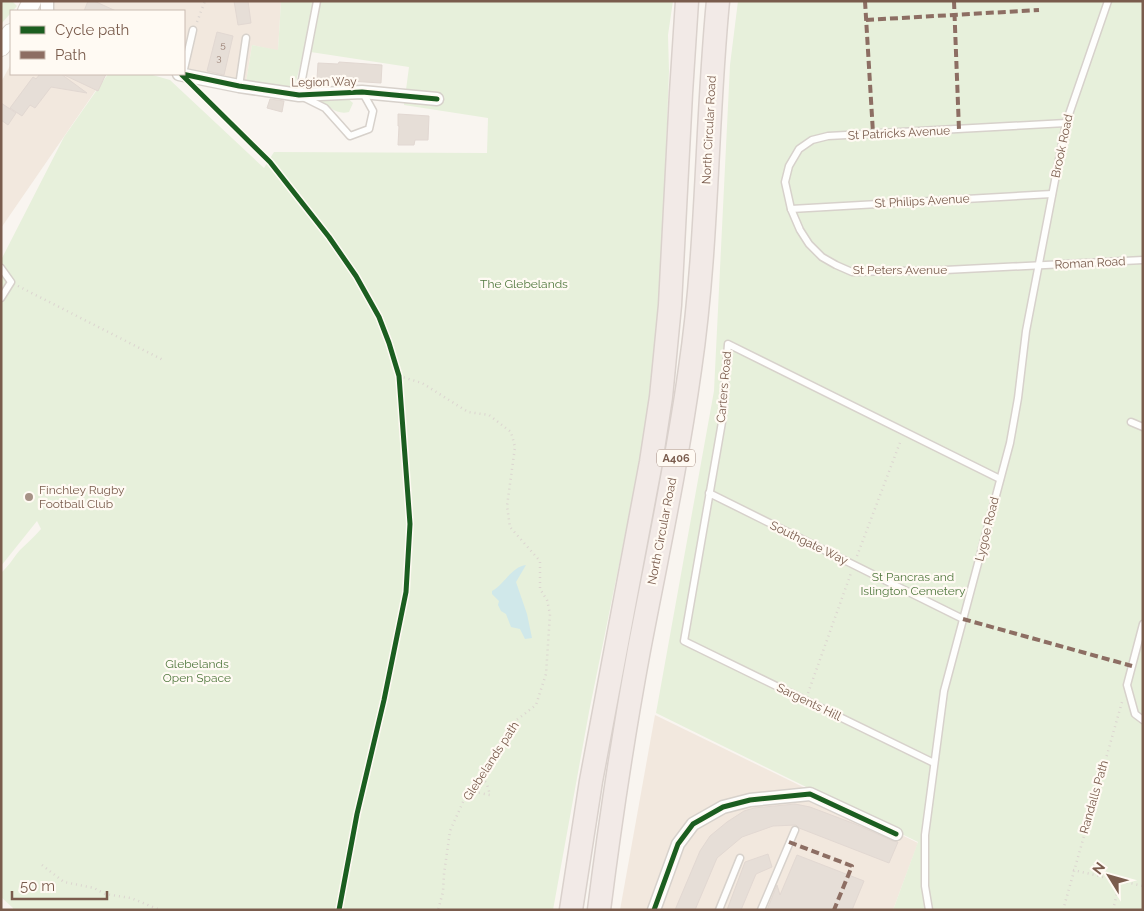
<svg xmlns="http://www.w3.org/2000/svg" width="1144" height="911" font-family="Raleway,sans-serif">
<rect width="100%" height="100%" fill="#f9f5f0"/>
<g fill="#f2e8de">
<path d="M46,1H281L278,51L252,45L246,82L184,69V11H41Z"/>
<path d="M11,64V74H107L1,228V82Z"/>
<path d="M655,715L918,843L893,910H620Z"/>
</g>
<g fill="#e7f0db">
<path d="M1,1H12L17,6L2,23Z"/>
<path d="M281,1H673L668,35L669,71L660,307L643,447L589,712L553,910H13V908L1,897V573C9,566 13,558 20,550C27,543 34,537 41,529L37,521L1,566V260L64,137L108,74H149L170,80L264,168L274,152L487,153L488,118L404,105L409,67L304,51L294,89L246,82L252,45L278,50Z"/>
<path d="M738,1H1143V910H893L918,842L656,713L714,391L730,65Z"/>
<path d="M347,98L353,103L349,112C337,115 329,107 320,100Z"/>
</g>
<path fill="#d0e8ea" d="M526,565L516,582L527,614L532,638L525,639L520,629L511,627L506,614L501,611L498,605L499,601L492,594V591C504,585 511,567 526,565Z"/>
<g fill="#e6ded7" stroke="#e2d8d2">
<path d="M88,1H94L116,11H84Z"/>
<path d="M234,1H248L251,23L238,25Z"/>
<path d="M217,32L233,36L224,75L207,71Z"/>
<path d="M339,62L382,65L381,83L317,79L318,63L338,64Z"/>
<path d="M40,74H61L87,93L51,87L35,108L30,105L22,116L10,108L33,77L36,79Z"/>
<path d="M62,74H106L98,91Z"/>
<path d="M270,99L284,101L282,112L267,108Z"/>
<path d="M1,103L16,113L8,125L1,120Z"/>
<path d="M398,114L429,116L428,140H415L414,145H398L399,126H398Z"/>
<path d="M795,804L810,807L855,824L893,841L898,842L889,863L799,828L796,825L773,826L742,837L717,858L695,910H675L700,851L710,836L727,822L744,811L754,808Z"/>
<path d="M768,854L772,867L756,874L741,910H727L745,862Z"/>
<path d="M797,855L864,881L852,910H767L777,885L780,895Z"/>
</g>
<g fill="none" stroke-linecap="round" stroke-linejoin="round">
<g stroke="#d7d1cb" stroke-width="9">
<g id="lane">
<path d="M317,1L299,95L325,108L350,136L369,129L373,111L363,93"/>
<path d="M184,69L193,30"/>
<path d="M239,86L246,38"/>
<path d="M1066,123L828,136L812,140L799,149L789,166L785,182L791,209L800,230L809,244L822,257L836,265L852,272L945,270L1143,260"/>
<path d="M791,209L1052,194"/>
<path d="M1,268L11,282L1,298"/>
<path d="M1131,422L1143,427"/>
<path d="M709,493L963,619"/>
<path d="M1143,624L1127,685L1135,714L1143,720"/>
<path d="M934,763L684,641L722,422L728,344L1000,479"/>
<path d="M719,910L740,858"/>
<path d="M761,910L795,830"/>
<path d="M929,910L925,886V835L944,691L1010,443L1018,398L1026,331L1066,123L1108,1"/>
</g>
</g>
<g stroke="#d7d1cb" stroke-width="15">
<g id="street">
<path d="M47,1V11"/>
<path d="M179,74L239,86L299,95L362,92L437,99"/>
<path d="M654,910L678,844L693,824L723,807L750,800L810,794L896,834"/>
</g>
</g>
<g stroke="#d9d2cb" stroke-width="20">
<g id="secondary">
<path d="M27,11L32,1"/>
<path d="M1,47L11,33"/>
</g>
</g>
<g stroke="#dad1cc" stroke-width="25">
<g id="highway">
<path d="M571,910L591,781L651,462L661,397L670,305L681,93L687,1"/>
<path d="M599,910C610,823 623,736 639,650C657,556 677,463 690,369C708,247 706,124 718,1"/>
</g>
</g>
<g stroke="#dcd5d0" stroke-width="2.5" stroke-dasharray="1 4" stroke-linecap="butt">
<path d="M197,22L205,1"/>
<path d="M18,286L163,360"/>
<path d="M399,376L422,383L468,412L489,415L511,432L515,447L507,506L510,527L540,561V589L547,600L550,614L546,674L536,705L514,722L497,748L486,770L469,791L463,802L450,831L444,874L443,892L438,910"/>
<path d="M857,556L901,440"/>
<path d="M808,693L851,573"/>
<path d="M469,791L490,795L487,784L481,776"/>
<path d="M42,865L64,882L94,888L105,894L131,898L160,910"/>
<path d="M1073,870L1143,886"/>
<path d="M1063,910L1122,702"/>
<path d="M1113,910L1120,881"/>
</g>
<use href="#lane" stroke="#fefefd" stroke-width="6"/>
<use href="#street" stroke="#fefefd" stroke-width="12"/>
<use href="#secondary" stroke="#fefefd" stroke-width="18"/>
<use href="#highway" stroke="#f2eae7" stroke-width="22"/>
<g stroke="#8d6e63" stroke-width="4" stroke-dasharray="8 4" stroke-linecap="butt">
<path d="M865,1L873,133"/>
<path d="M954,1L959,130"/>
<path d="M866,20L1039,10"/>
<path d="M963,619L1132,666"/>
<path d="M789,842L852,866L834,910"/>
</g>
<g stroke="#fffaf3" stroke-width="8">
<g id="cycleway">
<path d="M182,74L239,86L299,95L362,92L437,99"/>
<path d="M182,75L270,162L329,237L356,276L379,317L389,343L399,376L410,524L406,592L384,700L357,814L339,910"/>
<path d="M654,910L678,844L693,824L723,807L750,800L810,794L896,834"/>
</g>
</g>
<use href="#cycleway" stroke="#1b5e20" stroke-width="5"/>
</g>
<circle fill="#a69286" stroke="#fffaf3" stroke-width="2" cx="29" cy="497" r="5"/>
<g text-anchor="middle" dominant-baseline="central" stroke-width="4.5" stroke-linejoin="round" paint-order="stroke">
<g font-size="10" fill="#977e72">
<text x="223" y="44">5</text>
<text x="219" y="57">3</text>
</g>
<rect fill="#fffaf3" stroke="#a28b7f" stroke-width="1" x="657" y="449.5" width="38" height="17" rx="4"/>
<g font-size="11" font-weight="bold" fill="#7a5c4d">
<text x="676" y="458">A406</text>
</g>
<g font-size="12" fill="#7a5c4d" stroke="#fffaf3">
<text transform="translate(324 82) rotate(-1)">Legion Way</text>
<text transform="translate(709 130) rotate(-87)">North Circular Road</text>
<text transform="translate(899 133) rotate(-3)">St Patricks Avenue</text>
<text transform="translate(1062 146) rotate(-78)">Brook Road</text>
<text transform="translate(922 201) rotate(-3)">St Philips Avenue</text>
<text transform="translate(1090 263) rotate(-3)">Roman Road</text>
<text x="900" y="270">St Peters Avenue</text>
<text transform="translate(724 387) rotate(-85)">Carters Road</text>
<text transform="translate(987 529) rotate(-76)">Lygoe Road</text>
<text transform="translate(662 531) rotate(-79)">North Circular Road</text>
<text transform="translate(809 543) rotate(26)">Southgate Way</text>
<text transform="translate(809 702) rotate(26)">Sargents Hill</text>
<text transform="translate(491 761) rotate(-57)">Glebelands path</text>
<text transform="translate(1094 797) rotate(-74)">Randalls Path</text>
</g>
<g font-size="12" fill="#537a41" stroke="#fffaf3">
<text x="524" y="284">The Glebelands</text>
<text x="913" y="577">St Pancras and<tspan x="913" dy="14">Islington Cemetery</tspan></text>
<text x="197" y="664">Glebelands<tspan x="197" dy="14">Open Space</tspan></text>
</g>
<g font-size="12" fill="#7a5c4d" stroke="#fffaf3" text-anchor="start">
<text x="39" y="490">Finchley Rugby<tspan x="39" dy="14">Football Club</tspan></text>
</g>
</g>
<rect width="1144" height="911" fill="none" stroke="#7a5c4d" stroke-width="5"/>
<rect x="10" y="10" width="175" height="65" fill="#fffaf3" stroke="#cabbb1"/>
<rect x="20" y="26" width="25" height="8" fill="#1b5e20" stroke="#cabbb1"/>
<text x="55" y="35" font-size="15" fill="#7a5c4d">Cycle path</text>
<rect x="20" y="51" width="25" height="8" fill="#8d6e63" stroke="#cabbb1"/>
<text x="55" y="60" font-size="15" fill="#7a5c4d">Path</text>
<g transform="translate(1109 876) rotate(307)" stroke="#fffaf3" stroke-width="4" paint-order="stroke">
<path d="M0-4L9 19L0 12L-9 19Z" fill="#7a5c4d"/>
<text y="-8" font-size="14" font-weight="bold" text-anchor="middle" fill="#7a5c4d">N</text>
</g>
<path d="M12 891v8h95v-8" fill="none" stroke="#7a5c4d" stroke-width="2.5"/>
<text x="20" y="891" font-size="15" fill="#7a5c4d" stroke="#fffaf3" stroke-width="4" paint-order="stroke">50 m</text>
</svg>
